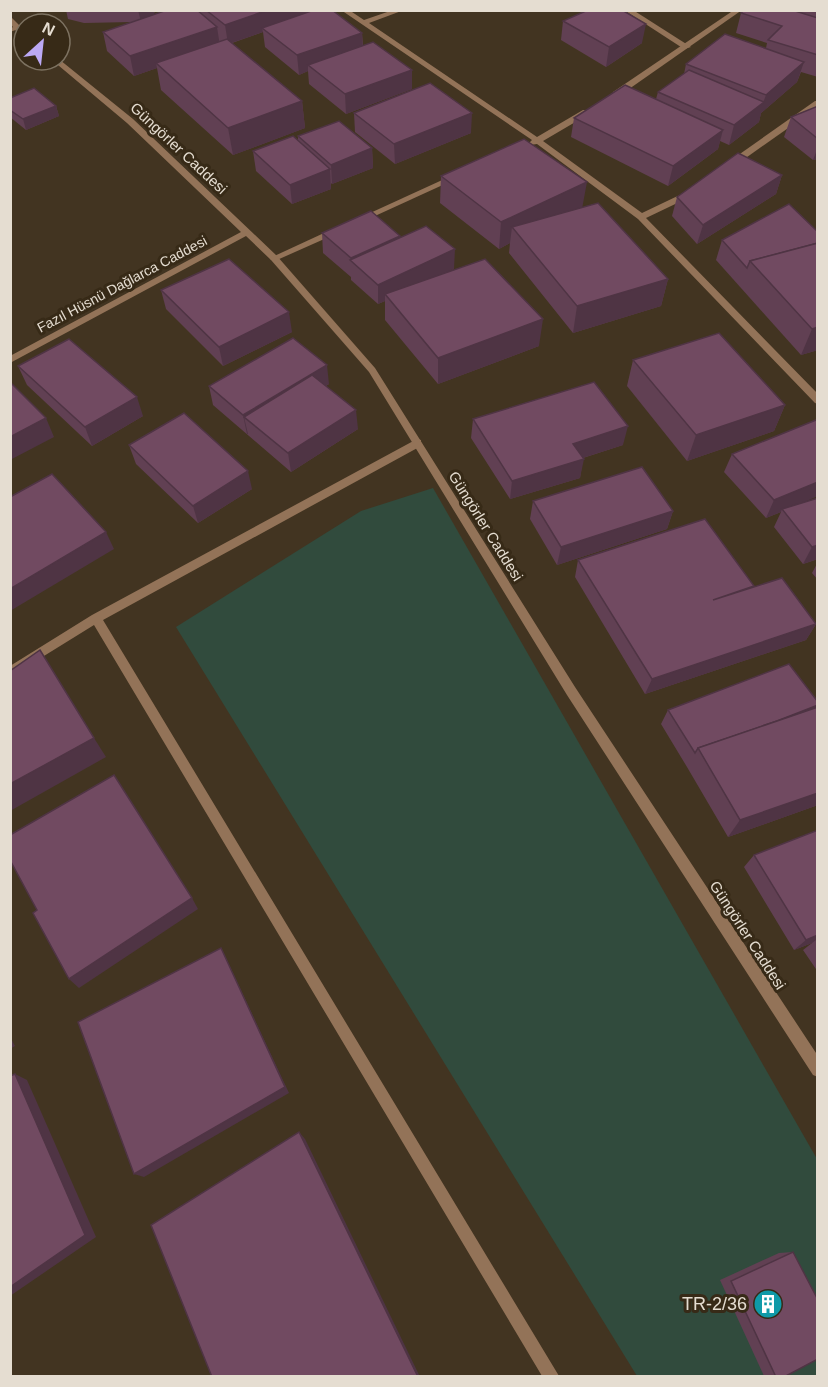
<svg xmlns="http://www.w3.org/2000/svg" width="828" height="1387" font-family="Arial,sans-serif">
<rect width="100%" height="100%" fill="#423421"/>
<path fill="#314b3d" d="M433,488L817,1159V1376H637L176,627L361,511Z"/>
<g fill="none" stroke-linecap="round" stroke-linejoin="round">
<g fill="#937358" fill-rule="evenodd">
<path d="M341,10H349L364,20L393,10H404L369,23L537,137L583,110H589V114L543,141L642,213L686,192H692V196L646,218L818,394V404L815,403L638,219L537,144L530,145L529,143L532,140Z"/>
<path d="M734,10H742L619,96H613V92Z"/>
<path d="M17,26L21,28L10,32V28Z"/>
<path d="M815,101H818V107L733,167H727V163Z"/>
<path d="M451,176L458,178L364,221L357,219Z"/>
<path d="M337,227L341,230L340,232L277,260H271L270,258Z"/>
<path d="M417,439L421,440V446L103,620L559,1376H542L94,625L10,677V666L92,615Z"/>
</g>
<g fill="#937358" fill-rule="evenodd">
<path d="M624,10H633L691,47L684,49Z"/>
<path d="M10,16L24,30V36C15,32 10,26 10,16Z"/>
<path d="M52,60H60L133,119L277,256L375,368L575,687L818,1056V1077L813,1075L567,695L369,372L271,260L246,236L10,363V356L241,232L127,123Z"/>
</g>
</g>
<g fill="#614053">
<path d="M66,10H155L154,14L151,16L167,10H311V12L362,33L363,45L412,89L346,114L309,84L308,71L299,75L265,47L263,32L232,43L302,101L305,128L233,155L161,90L157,68L134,76L107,51L103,32L132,22L84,23L68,19Z"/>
<path d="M744,10H818V77L801,72L797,82L761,113L759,122L729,145L720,141L718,149L668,186L571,137L574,118L656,99L658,92L684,74L686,64L766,48L767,43L736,33L741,13Z"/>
<path d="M563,21L642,43L606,67L561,40Z"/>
<path d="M10,98L56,106L59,116L26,130L10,117Z"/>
<path d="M818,106V159L813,160L784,137L791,117Z"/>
<path d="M354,113L471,133L395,164L355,132Z"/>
<path d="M298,136L372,148L373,168L332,184L331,183V189L292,204L256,171L253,151L298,141Z"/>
<path d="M782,175L776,194L697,244L672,216L677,197Z"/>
<path d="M441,176L583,207L668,279L661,306L573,333L509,253L510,243L499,249L440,203Z"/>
<path d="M789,204L818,350L801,355L716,260L722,240Z"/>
<path d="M322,233L400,236V238L454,269L447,272L539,346L438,384L385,320V301L378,304L351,280V277L323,253Z"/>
<path d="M161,290L292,332L223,366L166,309Z"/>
<path d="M633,360L785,405L774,431L687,461L627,386Z"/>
<path d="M18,366L143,416L92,446L27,385Z"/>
<path d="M329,384L326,386L358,429L291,472L213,405L209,386Z"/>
<path d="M473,419L623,445L583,458L580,478L510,499L471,438Z"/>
<path d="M129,445L252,489L198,523L136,464Z"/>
<path d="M732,454L802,503L818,559L803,564L774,527L781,512L766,518L724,472Z"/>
<path d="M533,501L673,511L667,529L557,565L530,519Z"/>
<path d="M578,560L754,586L753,587L816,624L806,640L645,694L575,577Z"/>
<path d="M818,562V580L812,573Z"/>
<path d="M668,710L818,805L728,837L687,767L661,724Z"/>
<path d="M818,830V972L803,950L812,943L794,950L744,867L754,855Z"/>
<path d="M793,1252L784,1377H767L764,1376L720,1280L779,1253Z"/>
</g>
<g fill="#4f3444">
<path d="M138,10H155L154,14L141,22Z"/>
<path d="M268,10H311V15L262,28L263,32L228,44L225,25Z"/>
<path d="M646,24L642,43L606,67L609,47Z"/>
<path d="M217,27L220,46L156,63L157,68L134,76L130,56Z"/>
<path d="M362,33L363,52L308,65V71L299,75L297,55Z"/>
<path d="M804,62L797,82L761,113L759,122L729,145L734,125L763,103L766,95Z"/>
<path d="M412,70V89L346,114L345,94Z"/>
<path d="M302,101L305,128L233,155L228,128Z"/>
<path d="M56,106L59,116L26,130L23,119Z"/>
<path d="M472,113L471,133L395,164L394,144Z"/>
<path d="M723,130L718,149L668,186L673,166Z"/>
<path d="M818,147V159L813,160Z"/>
<path d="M372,148L373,168L332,184L331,165Z"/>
<path d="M330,169L331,189L292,204L290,185Z"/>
<path d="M782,175L776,194L697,244L703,225Z"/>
<path d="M587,182L582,209L512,227L510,243L499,249L501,222Z"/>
<path d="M400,236L401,255L351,261V258Z"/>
<path d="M455,249L454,269L389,299L385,294V301L378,304V285Z"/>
<path d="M668,279L661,306L573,333L577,306Z"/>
<path d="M289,312L292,332L223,366L219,347Z"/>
<path d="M543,319L539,346L438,384V358Z"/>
<path d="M818,327V350L801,355L812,329Z"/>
<path d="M327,365L329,384L257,428L244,417L248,434H247L243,415Z"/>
<path d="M137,397L143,416L92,446L85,427Z"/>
<path d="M785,405L774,431L687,461L696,435Z"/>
<path d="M356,410L358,429L291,472L288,453Z"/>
<path d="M46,418L54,437L10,460V437Z"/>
<path d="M628,426L623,445L570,462L573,444Z"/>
<path d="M584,459L580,478L510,499L512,481Z"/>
<path d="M248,471L252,489L198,523L193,506Z"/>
<path d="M818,482V496L784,511L782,509L781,512L766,518L774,500Z"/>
<path d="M673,511L667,529L557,565L561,547Z"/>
<path d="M106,532L114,549L10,611V589Z"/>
<path d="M818,545V559L803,564L812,547Z"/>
<path d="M816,624L806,640L645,694L652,679Z"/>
<path d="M818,705V707L700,751Z"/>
<path d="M94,738L106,757L10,811V784Z"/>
<path d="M818,793V805L728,837L740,820Z"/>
<path d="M192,898L198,909L79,988L69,979Z"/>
<path d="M818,935V940H816L812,943L794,950L806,940Z"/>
<path d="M221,948L226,958L289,1093L144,1177L134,1174Z"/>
<path d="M10,1037L15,1046L10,1049Z"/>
<path d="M15,1074L27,1080L96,1237L10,1296Z"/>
<path d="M299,1132L305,1139L420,1377H418Z"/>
</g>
<g fill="#714a61" stroke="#4f3444" stroke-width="1.5">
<path d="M167,10H197L217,27L130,56L103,32Z"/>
<path d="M206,10H268L225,25Z"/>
<path d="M314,10H332L362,33L297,55L262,28Z"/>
<path d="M588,10H622L646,24L609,47L563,21Z"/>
<path d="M744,10H792L818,18V55L768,40L782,26L741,13Z"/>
<path d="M725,34L804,62L766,95L686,64Z"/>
<path d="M227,39L302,101L228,128L156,63Z"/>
<path d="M373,42L412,70L345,94L308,65Z"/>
<path d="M689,70L764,102L734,125L658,92Z"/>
<path d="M430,83L472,113L394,144L354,113Z"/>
<path d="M625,85L723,130L673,166L574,118Z"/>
<path d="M34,88L56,106L23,119L10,110V98Z"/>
<path d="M818,106V139L791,117Z"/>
<path d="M339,121L372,148L331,165L298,136Z"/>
<path d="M293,136L330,169L290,185L253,151Z"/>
<path d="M524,139L587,182L501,222L441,176Z"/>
<path d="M738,153L782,175L703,225L677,197Z"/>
<path d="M598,203L668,279L577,306L512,227Z"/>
<path d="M789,204L818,232V243L750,261L747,268L722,240Z"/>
<path d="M371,211L400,236L351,258L322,233Z"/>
<path d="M426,226L455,249L378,285L350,260Z"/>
<path d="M818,243V327L812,329L750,261Z"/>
<path d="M229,259L289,312L219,347L161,290Z"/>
<path d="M485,259L543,319L438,358L385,294Z"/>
<path d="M719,333L785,405L696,435L633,360Z"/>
<path d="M293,338L327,365L243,415L209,386Z"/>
<path d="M69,339L137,397L85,427L18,366Z"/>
<path d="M312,375L356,410L288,453L244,417Z"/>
<path d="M10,382L46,418L10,437Z"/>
<path d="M594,382L628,426L573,444L584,459L512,481L473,419Z"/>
<path d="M184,413L248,471L193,506L129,445Z"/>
<path d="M816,420L818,422V482L774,500L732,454Z"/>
<path d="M642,467L673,511L561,547L533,501Z"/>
<path d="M52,474L106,532L10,589V497Z"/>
<path d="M818,498V545L812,547L782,509Z"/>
<path d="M705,519L754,586L713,600L782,578L816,624L652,679L578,560Z"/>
<path d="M40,650L94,738L10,784V671Z"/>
<path d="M789,664L818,702V705L777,721L698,748L695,753L668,710Z"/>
<path d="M818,707V793L740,820L698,748Z"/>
<path d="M114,775L192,898L69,979L33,913L37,910L10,860V835Z"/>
<path d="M818,830V935L806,940L754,855Z"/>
<path d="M221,948L285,1087L134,1174L78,1022Z"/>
<path d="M15,1074L85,1235L10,1287V1076Z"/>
<path d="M299,1132L418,1377H212L151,1225Z"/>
<path d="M793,1252L818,1300V1359L784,1377H776L731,1281Z"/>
</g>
<defs>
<g id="building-disc" transform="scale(1.5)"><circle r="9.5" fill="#0f9aa8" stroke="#372a17"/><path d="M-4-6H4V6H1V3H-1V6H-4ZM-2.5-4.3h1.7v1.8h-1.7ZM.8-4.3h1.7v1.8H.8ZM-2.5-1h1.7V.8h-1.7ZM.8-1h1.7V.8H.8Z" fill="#fff"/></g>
</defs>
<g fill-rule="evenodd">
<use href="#building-disc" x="768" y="1304"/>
</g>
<g text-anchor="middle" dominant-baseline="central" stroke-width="6" stroke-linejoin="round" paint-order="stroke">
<g font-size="14" fill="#e5ddd1" stroke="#372a17">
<text transform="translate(122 284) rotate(-28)">Fazıl Hüsnü Dağlarca Caddesi</text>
</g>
<g font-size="15" fill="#e5ddd1" stroke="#372a17">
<text transform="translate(179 148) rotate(43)">Güngörler Caddesi</text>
<text transform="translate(486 526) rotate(58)">Güngörler Caddesi</text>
<text transform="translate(748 935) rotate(57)">Güngörler Caddesi</text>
</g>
<g font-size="18" fill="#e5ddd1" stroke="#372a17" text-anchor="end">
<text x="747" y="1304">TR-2/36</text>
</g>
</g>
<rect width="828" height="1387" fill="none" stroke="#e5ddd1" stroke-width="24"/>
<g transform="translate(42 42) rotate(27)"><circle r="28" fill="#372a17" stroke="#7d7261" stroke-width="1.5"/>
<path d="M0-4.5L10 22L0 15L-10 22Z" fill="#bca9f5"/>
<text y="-9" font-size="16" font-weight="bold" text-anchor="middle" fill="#e5ddd1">N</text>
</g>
</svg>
